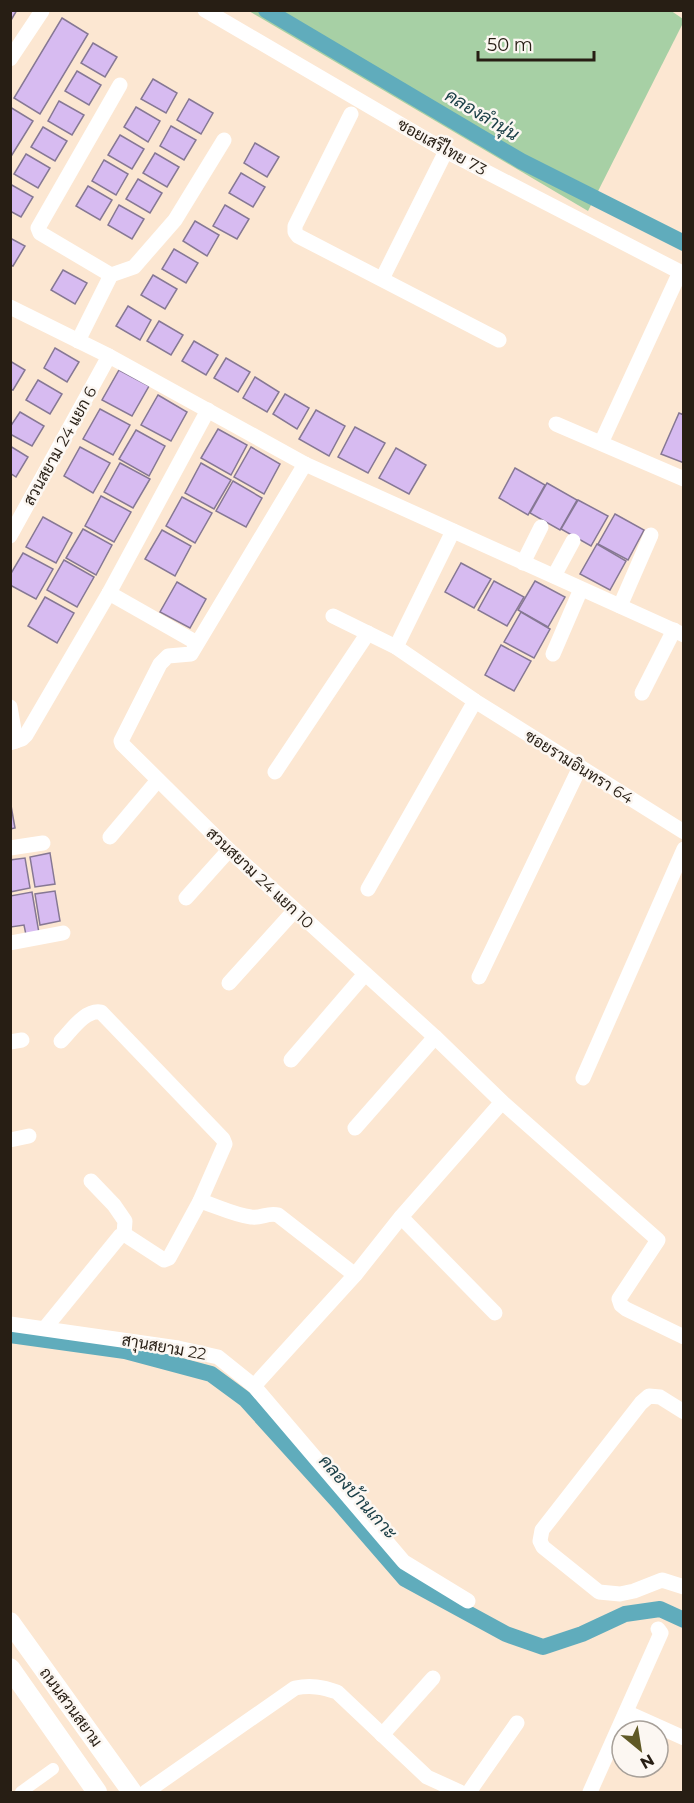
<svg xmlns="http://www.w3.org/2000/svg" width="694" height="1803" font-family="Montserrat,Sarabun,sans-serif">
<rect width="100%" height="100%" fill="#fce7d2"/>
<path fill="#a7d0a5" d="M670,10L683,19V23L588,211L249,11Z"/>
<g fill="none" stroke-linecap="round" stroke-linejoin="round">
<g stroke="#60acbc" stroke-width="16">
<path d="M266,10L521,161L684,243"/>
<path d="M10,1335L125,1351L211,1374L245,1399L339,1503L405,1579L506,1634L543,1647L582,1634L625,1614L660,1609L684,1620"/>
</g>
</g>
<g fill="#d7bbf1" stroke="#867894" stroke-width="1.5">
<path d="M10,10H17L10,22Z"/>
<path d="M62,18L88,34L40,114L14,98Z"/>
<path d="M93,43L117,57L105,77L81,63Z"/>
<path d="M77,71L101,85L89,105L65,91Z"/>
<path d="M153,79L177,93L166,113L141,99Z"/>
<path d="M189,99L213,113L201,134L177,120Z"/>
<path d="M59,101L84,115L72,135L48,121Z"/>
<path d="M10,107L33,121L10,158Z"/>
<path d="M136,107L160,121L148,142L124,127Z"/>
<path d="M171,126L196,140L184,160L160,146Z"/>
<path d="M43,127L67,141L55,161L31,147Z"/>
<path d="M120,135L144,149L132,169L108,155Z"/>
<path d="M255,143L279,157L267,177L244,163Z"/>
<path d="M155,153L179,167L167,187L143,173Z"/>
<path d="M26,154L50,168L38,188L14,174Z"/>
<path d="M104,160L128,174L116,195L92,181Z"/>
<path d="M241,173L265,187L253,207L229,193Z"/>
<path d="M138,179L162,193L150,213L126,199Z"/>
<path d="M10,184L33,197L21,217L10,211Z"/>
<path d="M88,186L112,200L100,220L76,206Z"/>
<path d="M119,205L144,219L132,239L108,225Z"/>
<path d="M225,205L249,219L237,239L213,226Z"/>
<path d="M195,221L219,235L207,256L183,241Z"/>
<path d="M10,238L25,246L13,266L10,265Z"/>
<path d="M174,249L198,263L186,283L162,269Z"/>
<path d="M63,270L87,283L75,304L51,290Z"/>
<path d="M153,275L177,289L165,309L141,295Z"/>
<path d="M128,306L151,320L140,340L116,326Z"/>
<path d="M159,321L183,335L171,355L147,341Z"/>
<path d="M194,341L218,355L206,375L182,361Z"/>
<path d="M55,348L79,362L67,382L44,368Z"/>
<path d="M226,358L250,372L238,392L214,378Z"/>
<path d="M10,361L25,370L13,390L10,389Z"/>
<path d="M119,370L149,386L132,416L102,400Z"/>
<path d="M255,377L279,392L267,412L243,398Z"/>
<path d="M38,380L62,394L50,414L26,400Z"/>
<path d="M285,394L309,408L297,429L273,414Z"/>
<path d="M158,395L187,412L171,441L141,425Z"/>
<path d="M100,409L130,425L113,455L83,439Z"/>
<path d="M316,410L345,426L329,456L299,439Z"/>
<path d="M20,412L44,426L32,446L10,434V427Z"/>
<path d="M679,413L684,415V463L661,454Z"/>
<path d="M355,427L385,443L368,473L338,457Z"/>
<path d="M218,429L247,445L231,475L201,458Z"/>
<path d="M136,430L165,446L149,476L119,459Z"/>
<path d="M10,446L28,457L16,477L10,473Z"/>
<path d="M80,447L110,463L93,493L64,476Z"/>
<path d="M251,447L280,464L264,494L234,477Z"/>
<path d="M396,448L426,465L409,494L379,478Z"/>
<path d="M120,463L150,479L133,508L104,492Z"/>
<path d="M201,463L231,480L214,509L185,493Z"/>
<path d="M515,468L545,485L528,515L499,498Z"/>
<path d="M233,481L262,498L246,527L216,511Z"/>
<path d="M547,483L577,500L560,530L530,513Z"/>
<path d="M101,496L131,512L114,542L85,526Z"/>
<path d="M182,497L212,513L195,543L166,526Z"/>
<path d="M578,500L608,516L591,546L561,529Z"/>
<path d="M615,514L644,530L628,560L598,544Z"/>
<path d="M43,517L72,533L56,563L26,547Z"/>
<path d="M83,529L112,545L96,575L66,558Z"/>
<path d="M162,530L191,546L175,576L145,559Z"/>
<path d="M597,544L626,561L610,590L580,574Z"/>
<path d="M23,553L53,569L36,599L10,585V575Z"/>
<path d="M64,560L94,577L77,607L47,590Z"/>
<path d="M461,563L491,579L474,608L445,592Z"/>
<path d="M494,581L524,597L507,626L478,610Z"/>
<path d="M535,581L565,597L548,627L518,610Z"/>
<path d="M177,582L206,599L190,628L160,612Z"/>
<path d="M45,597L74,613L57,643L28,626Z"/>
<path d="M521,612L550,629L534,658L504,642Z"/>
<path d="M501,645L531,661L514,691L485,675Z"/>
<path d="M10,800L15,828L10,829Z"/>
<path d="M50,853L55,884L35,887L30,857Z"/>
<path d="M25,858L30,888L10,892V860Z"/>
<path d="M55,891L60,921L40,925L35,894Z"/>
<path d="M32,892L39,933L26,935L24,925L11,927L10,896Z"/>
</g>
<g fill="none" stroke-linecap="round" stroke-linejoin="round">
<path stroke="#fff" stroke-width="12" d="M21,1792L53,1769"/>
<g stroke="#fff" stroke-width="15">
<path d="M205,10L446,151L684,274"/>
<path d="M10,59L42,11"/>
<path d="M351,114L295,226V232L298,236L499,340"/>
<path d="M111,275L40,233L38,228L120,85"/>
<path d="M382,279L446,151"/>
<path d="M10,307L109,356L305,464L684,635"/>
<path d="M78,341L111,275L134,267L175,220L224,140"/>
<path d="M556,424L684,479"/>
<path d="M601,443L680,272"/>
<path d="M305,464L191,654L168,656L160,664L121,741L122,744L229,850L435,1037L502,1102L658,1240L619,1299L621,1305L626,1309L684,1337"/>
<path d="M10,536L109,356"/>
<path d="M523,563L541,527"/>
<path d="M554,576L573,541"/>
<path d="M109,593L197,643"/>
<path d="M620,606L651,535"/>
<path d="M333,616L396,647L475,701L684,832"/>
<path d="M396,647L453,531"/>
<path d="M553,654L581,589"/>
<path d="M642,693L674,630"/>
<path d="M10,707L16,741"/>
<path d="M10,743L22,739L26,735L109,593L208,410"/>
<path d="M275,772L368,633"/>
<path d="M110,837L158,780"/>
<path d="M10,848L43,843"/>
<path d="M368,889L475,701"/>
<path d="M186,898L229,850"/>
<path d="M10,943L63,933"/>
<path d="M479,977L580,767"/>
<path d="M229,983L295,910"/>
<path d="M61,1041C71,1031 85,1009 101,1012L223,1139L225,1144L200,1201L169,1258L164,1260L124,1234"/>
<path d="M10,1042L22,1040"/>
<path d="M291,1060L365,974"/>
<path d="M583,1078L684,849"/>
<path d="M355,1128L435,1037"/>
<path d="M10,1140L29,1136"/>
<path d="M91,1181L114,1205L125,1221L124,1234"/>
<path d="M200,1201C217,1206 234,1215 251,1217C261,1219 268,1212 278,1215L355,1275"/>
<path d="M401,1217L495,1313"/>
<path d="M10,1324L178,1348L218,1357L254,1386L404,1562L468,1601"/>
<path d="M45,1328L120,1236L124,1234"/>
<path d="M254,1386L355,1275L401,1217L502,1102"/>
<path d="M684,1412L660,1397L649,1396L641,1403L542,1530L540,1541L543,1547L599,1592L620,1594L634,1591L662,1580L684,1587"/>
<path d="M626,1712L684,1738"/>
<path d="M382,1735L433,1678"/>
<path d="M146,1792L295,1688C311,1685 322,1687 337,1692L427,1777L460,1792"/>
<path d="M469,1792L517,1723"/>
<path d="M590,1792L661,1633L658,1629"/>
</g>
<g stroke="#fff" stroke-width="20">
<path d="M10,1622L132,1792"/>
<path d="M10,1668L97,1792"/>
</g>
</g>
<g text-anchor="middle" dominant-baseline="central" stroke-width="5" stroke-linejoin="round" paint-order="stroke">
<g font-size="16" fill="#271e14" stroke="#fcf7f2">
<text transform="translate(442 147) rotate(29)">ซอยเสรีไทย 73</text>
<text transform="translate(60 446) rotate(-61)">สวนสยาม 24 แยก 6</text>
<text transform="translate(579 767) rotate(32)">ซอยรามอินทรา 64</text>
<text transform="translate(260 878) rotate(43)">สวนสยาม 24 แยก 10</text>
<text transform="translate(164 1347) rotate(10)">สาุนสยาม 22</text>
<text transform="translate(71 1707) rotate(54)">ถนนสวนสยาม</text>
</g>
<g font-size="18" font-style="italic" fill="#1c4048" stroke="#fcf7f2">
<text transform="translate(482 115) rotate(31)">คลองลำนุ่น</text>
<text transform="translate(358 1497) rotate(48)">คลองบ้านเกาะ</text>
</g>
</g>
<rect width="694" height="1803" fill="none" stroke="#271e14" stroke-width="24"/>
<g transform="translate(640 1749) rotate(150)"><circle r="28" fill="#fcf7f2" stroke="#a7a099" stroke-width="1.5"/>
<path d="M0-4.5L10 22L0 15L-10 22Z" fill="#605925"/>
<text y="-9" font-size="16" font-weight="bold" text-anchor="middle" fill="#271e14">N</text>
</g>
<path d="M478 51v9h116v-9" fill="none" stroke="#271e14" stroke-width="3"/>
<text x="487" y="51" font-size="18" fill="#271e14" stroke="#fcf7f2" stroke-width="4.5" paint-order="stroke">50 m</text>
</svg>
